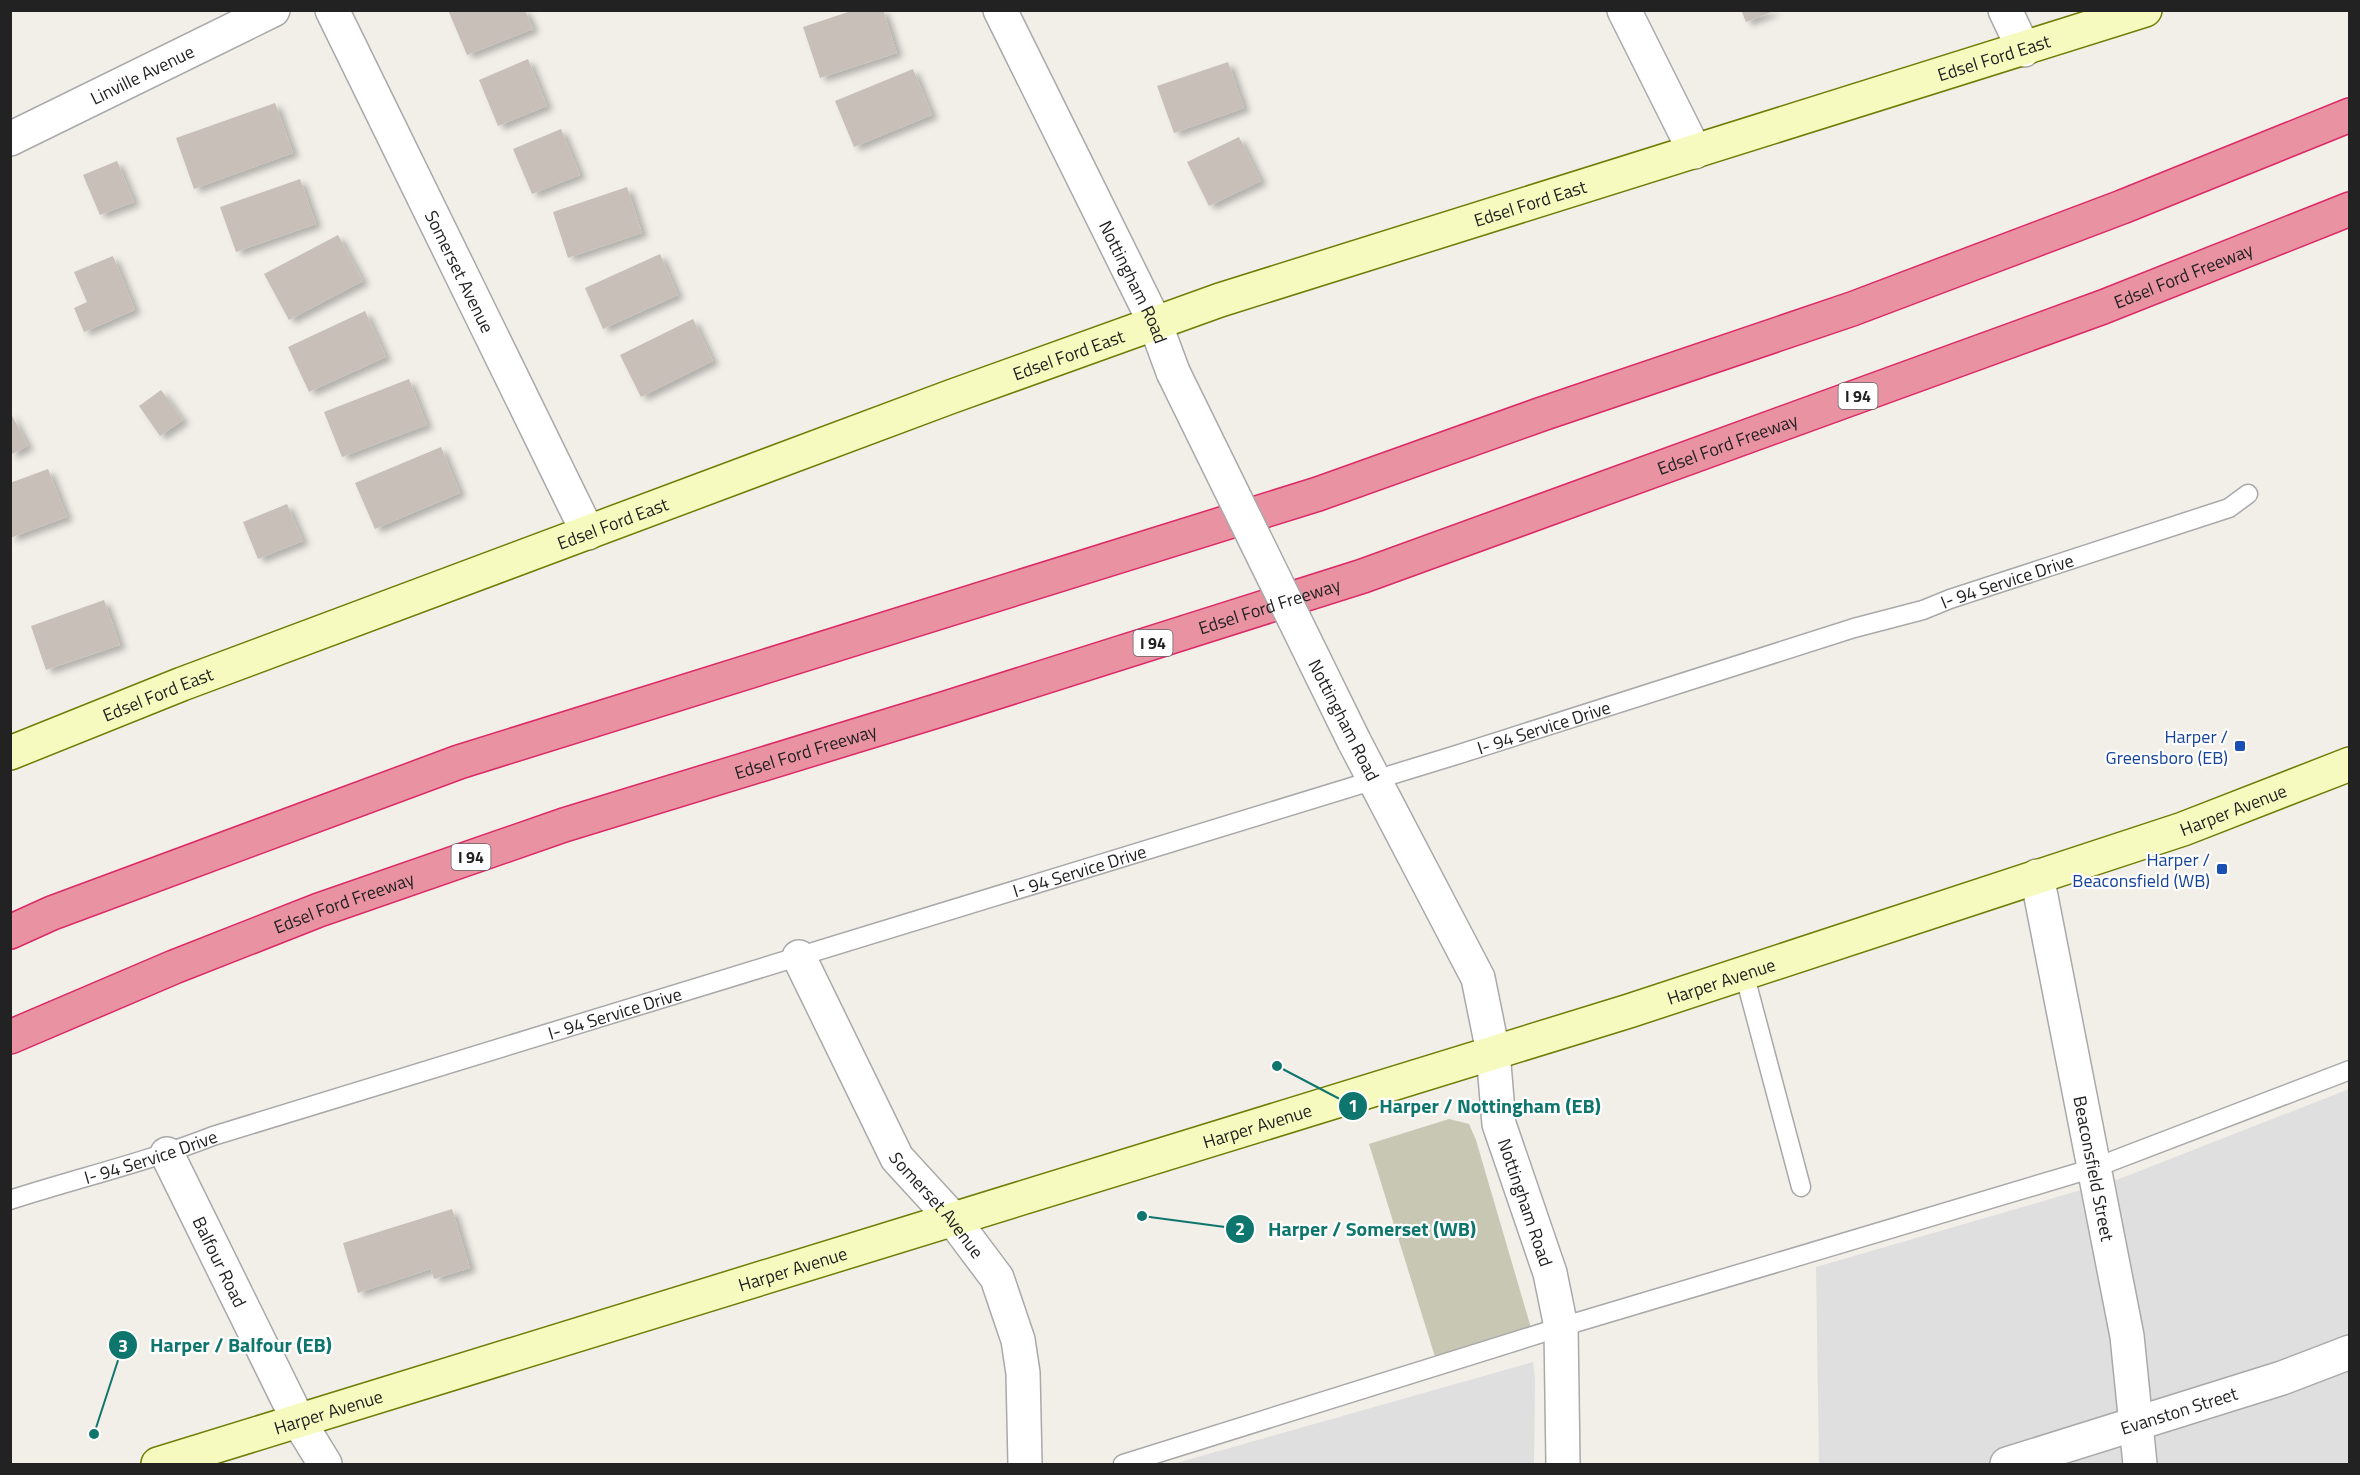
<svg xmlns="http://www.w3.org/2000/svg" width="2360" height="1475" font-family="'Titillium Web',sans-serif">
<defs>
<filter id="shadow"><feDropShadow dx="6" dy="4" stdDeviation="3" flood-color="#0004"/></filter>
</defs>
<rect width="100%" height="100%" fill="#f2efe9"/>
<g fill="#e0dfdf">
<path d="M2349,1089V1464H1819L1816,1267L2119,1179Z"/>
<path d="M1533,1362L1535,1379L1534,1464H1173Z"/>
</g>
<path fill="#c7c7b4" d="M1449,1119L1469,1124L1476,1140L1531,1328L1436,1360L1369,1144Z"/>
<g fill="#c7bfb8" filter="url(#shadow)">
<path d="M448,10H525L533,29L467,55Z"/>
<path d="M854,10H883L897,53L820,78L803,27Z"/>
<path d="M1741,10H1774V11L1746,22Z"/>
<path d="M528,59L547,106L498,126L479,80Z"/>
<path d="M1228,62L1244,108L1174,133L1157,86Z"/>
<path d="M913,69L932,115L854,147L835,101Z"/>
<path d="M275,103L293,153L194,189L176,138Z"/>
<path d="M561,129L580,175L532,194L513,149Z"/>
<path d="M1239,137L1261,181L1209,206L1187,162Z"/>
<path d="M117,161L134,202L100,215L83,175Z"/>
<path d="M300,179L316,224L236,252L220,207Z"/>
<path d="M627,187L642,233L568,258L553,212Z"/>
<path d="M338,235L363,281L289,320L264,274Z"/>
<path d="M660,254L678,295L603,329L585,288Z"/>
<path d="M113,256L135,310L84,332L74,308L87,302L74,272Z"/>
<path d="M365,311L386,357L309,392L288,347Z"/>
<path d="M693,319L713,361L641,397L620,355Z"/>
<path d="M409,379L427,425L342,457L324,412Z"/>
<path d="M161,390L183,420L160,436L139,406Z"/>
<path d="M10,412L28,446L10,455Z"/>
<path d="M441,447L460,493L375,529L355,483Z"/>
<path d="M48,469L67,517L10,538V483Z"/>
<path d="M287,504L303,541L258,559L243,522Z"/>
<path d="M104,600L120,645L46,670L31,626Z"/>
<path d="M452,1209L470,1268L434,1279L431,1269L358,1293L343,1243Z"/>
</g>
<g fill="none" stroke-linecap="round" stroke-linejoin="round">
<g stroke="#a9a9a9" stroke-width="21">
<g id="lane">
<path d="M1744,973L1801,1187"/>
<path id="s1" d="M10,1200C78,1178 147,1162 213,1136L1453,756L1854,628L1923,610L1950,599L2229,508L2248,494"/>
<path d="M1123,1464L1561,1327L2094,1168L2350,1070"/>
</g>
</g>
<g stroke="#a9a9a9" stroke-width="36">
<g id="street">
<path id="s2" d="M332,10L588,533"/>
<path id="s3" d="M1000,10L1155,323L1173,372"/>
<path d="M1624,10L1695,152"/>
<path d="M2005,10L2024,50"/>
<path id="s4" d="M10,139L273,10"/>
<path id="s5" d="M1354,741L1478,978L1493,1052L1499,1124L1550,1273L1561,1327L1563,1464"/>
<path id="s6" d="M2037,876L2127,1336L2140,1464"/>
<path id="s7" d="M799,957L897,1158L952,1218L997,1278L1018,1340L1023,1373L1025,1464"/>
<path id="s8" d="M167,1154L298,1420L325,1464"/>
<path id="s9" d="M2007,1464L2282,1378L2350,1352"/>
</g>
</g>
<g stroke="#707d05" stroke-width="36">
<g id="secondary">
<path id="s10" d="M10,753L182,684L950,397L1220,300L2145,10"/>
<path id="s11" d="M158,1464L1629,1011L2183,829L2350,764"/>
</g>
</g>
<g stroke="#dc2a67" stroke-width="36">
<g id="highway">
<path d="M10,932L52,913L459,762L1318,494L1542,414L1852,309L2122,207L2350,115"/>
<path id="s12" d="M10,1037L174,967L319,910L564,825L943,709L1363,576L2103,307L2350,209"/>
</g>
</g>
<use href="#lane" stroke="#fff" stroke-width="18"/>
<use href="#street" stroke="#fff" stroke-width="33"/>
<use href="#secondary" stroke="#f7fabf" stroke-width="33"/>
<use href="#highway" stroke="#e892a2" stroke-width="33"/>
<g stroke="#a9a9a9" stroke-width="36" stroke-linecap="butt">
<path id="street-bridge" d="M1173,372L1354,741"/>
</g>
<use href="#street-bridge" stroke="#fff" stroke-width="33"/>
</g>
<g fill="#1a4fb4" stroke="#fff" stroke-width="2">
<rect x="2234" y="740" width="12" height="12" rx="3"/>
<rect x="2216" y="863" width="12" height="12" rx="3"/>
</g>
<g text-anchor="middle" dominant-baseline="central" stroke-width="4.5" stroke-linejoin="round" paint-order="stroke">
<g fill="#fff" stroke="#646464" stroke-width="1.5">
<rect x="1838.5" y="383" width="39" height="26" rx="4.5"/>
<rect x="1133.5" y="630" width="39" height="26" rx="4.5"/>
<rect x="451.5" y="844" width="39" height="26" rx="4.5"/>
</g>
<g font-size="16" font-weight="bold" fill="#222">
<text x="1858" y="396">I 94</text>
<text x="1153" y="643">I 94</text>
<text x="471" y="857">I 94</text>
</g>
<g font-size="18" fill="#222" stroke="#fff">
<text stroke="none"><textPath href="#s10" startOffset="2103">Edsel Ford East</textPath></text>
<text stroke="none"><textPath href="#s4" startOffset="147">Linville Avenue</textPath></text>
<text stroke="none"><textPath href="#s10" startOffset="1617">Edsel Ford East</textPath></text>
<text stroke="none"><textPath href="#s2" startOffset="291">Somerset Avenue</textPath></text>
<text stroke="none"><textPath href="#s12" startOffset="2304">Edsel Ford Freeway</textPath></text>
<text stroke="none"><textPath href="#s3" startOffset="303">Nottingham Road</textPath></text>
<text stroke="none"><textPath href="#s10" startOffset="1131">Edsel Ford East</textPath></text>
<text stroke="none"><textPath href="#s12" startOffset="1818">Edsel Ford Freeway</textPath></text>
<text stroke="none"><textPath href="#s10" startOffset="645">Edsel Ford East</textPath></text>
<text stroke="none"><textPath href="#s1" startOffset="2091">I- 94 Service Drive</textPath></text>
<text stroke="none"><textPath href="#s12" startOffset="1332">Edsel Ford Freeway</textPath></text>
<text stroke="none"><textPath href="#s10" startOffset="159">Edsel Ford East</textPath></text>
<text transform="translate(1344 720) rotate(63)">Nottingham Road</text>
<text stroke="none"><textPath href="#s1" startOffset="1605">I- 94 Service Drive</textPath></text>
<text stroke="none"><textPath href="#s12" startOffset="846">Edsel Ford Freeway</textPath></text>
<text stroke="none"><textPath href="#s11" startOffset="2176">Harper Avenue</textPath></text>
<text stroke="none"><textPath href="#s1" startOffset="1119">I- 94 Service Drive</textPath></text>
<text stroke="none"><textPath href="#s12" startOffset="360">Edsel Ford Freeway</textPath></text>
<text stroke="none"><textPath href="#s11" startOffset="1636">Harper Avenue</textPath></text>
<text stroke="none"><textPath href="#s1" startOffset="633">I- 94 Service Drive</textPath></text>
<text stroke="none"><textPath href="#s11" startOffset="1150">Harper Avenue</textPath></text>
<text stroke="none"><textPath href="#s1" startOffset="147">I- 94 Service Drive</textPath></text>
<text stroke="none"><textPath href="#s6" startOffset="298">Beaconsfield Street</textPath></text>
<text stroke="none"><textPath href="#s5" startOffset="498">Nottingham Road</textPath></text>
<text stroke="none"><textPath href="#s7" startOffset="285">Somerset Avenue</textPath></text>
<text stroke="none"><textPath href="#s8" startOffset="120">Balfour Road</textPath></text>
<text stroke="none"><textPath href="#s11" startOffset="664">Harper Avenue</textPath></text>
<text stroke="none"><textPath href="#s9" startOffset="180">Evanston Street</textPath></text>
<text stroke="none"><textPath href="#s11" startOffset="178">Harper Avenue</textPath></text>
</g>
<g font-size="18" fill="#164399" stroke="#fff" text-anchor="end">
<text x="2228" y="736">Harper /<tspan x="2228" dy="21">Greensboro (EB)</tspan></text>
<text x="2210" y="859">Harper /<tspan x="2210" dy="21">Beaconsfield (WB)</tspan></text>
</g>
</g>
<path fill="none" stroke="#0f766e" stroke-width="2" d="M1277 1066L1353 1106M1142 1216L1240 1229M94 1434L123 1345"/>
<g fill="#0f766e" stroke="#fff" stroke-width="2">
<circle cx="1277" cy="1066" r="6"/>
<circle cx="1142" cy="1216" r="6"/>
<circle cx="94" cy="1434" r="6"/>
<circle cx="1353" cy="1106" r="15"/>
<circle cx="1240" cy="1229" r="15"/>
<circle cx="123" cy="1345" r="15"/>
</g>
<g font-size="18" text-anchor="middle" font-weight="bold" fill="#fff">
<text x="1353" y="1112">1</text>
<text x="1240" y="1235">2</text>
<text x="123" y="1352">3</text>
</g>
<g font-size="20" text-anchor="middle" font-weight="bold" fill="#0f766e" stroke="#fff" stroke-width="4.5" stroke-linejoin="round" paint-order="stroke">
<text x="1490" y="1113">Harper / Nottingham (EB)</text>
<text x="1372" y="1236">Harper / Somerset (WB)</text>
<text x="241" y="1352">Harper / Balfour (EB)</text>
</g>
<rect width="2360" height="1475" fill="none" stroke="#222222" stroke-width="24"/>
</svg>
